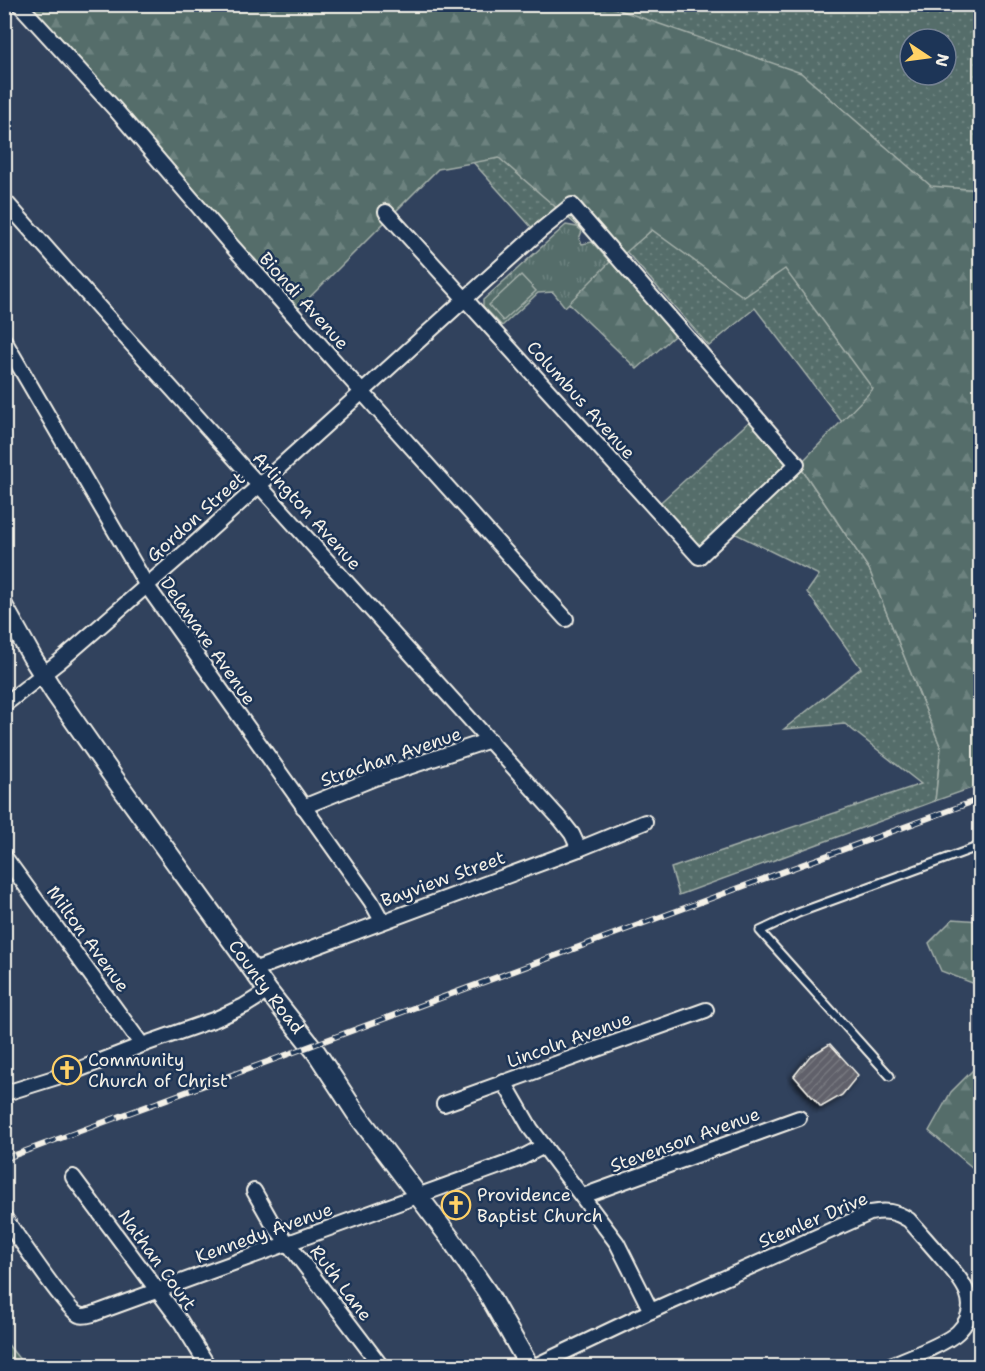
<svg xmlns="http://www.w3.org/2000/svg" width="985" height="1371" font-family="'Shantell Sans',sans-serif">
<defs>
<pattern id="grass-dots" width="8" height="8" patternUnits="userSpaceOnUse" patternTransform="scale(1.5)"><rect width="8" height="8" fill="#546d6a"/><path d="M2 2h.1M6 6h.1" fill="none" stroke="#6d827f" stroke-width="1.8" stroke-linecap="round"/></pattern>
<pattern id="forest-firs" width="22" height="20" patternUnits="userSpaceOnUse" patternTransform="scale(1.5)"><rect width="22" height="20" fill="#546d6a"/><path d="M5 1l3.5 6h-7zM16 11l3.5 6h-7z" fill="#6d827f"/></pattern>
<pattern id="park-tufts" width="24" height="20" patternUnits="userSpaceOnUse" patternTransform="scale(1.5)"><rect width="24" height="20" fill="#546d6a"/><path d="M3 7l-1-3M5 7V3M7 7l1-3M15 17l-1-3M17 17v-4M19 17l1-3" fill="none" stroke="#6d827f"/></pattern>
<pattern id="building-hatch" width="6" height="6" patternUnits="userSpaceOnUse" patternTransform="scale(1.5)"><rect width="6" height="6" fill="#60616a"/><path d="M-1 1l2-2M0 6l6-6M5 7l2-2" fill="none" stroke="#77787f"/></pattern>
<filter id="shadow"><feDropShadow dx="-3.5" dy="3.5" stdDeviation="3" flood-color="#0009"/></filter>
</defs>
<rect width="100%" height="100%" fill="#31425d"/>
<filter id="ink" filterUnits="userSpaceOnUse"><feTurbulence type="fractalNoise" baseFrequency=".0167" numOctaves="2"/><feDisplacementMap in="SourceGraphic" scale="12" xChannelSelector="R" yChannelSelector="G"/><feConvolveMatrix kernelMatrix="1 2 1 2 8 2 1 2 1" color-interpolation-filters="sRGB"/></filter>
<g filter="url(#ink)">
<g fill="url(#grass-dots)" stroke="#a4afa9" stroke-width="1.5" fill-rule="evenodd">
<path d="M37,5H980V603L755,308L709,346L575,193L534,230L454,141ZM910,39H946V75H910Z"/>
<path d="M752,419L799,465L869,569L941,748L935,801L679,895L671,868L921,784L845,724L784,729L861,668L807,592L819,575L726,529L693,557L652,510Z"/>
</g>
<g fill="url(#forest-firs)" stroke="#a4afa9" stroke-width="1.5">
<path d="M27,5H605L801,73L931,186L980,190V785L935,801L941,748L869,569L799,465L873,389L785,269L744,297L652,230L617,260L682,329L637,369L565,300L612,256L499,158L438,169L293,314Z"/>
<path d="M953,919L980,921V986L941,971L929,943Z"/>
<path d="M980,1063V1174L929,1131L951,1092Z"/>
<path d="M5,1341L25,1366H5Z"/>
</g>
<path fill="url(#park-tufts)" stroke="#a4afa9" stroke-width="1.5" d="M566,225L577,227L582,231L579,239L582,244L592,242L610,262L565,307L553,292L538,293L502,326L483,306V300Z"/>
<path fill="#546d6a" stroke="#a4afa9" stroke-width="1.5" d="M521,275L536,291L503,321L489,305Z"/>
<path fill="url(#building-hatch)" stroke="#f4f1e8" stroke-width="1.5" filter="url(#shadow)" d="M830,1044L858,1075L842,1095L821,1107L794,1076L810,1056Z"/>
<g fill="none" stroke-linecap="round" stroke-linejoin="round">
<g stroke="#f4f1e8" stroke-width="11">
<path id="lane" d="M890,1076L760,931L798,913L980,846"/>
</g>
<g stroke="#f4f1e8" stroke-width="18">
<g id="street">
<path d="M19,4L114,108L232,246L362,392L566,619"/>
<path d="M4,200L119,330L561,820L572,834L579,849"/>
<path d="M4,340L147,586L371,901L382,921"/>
<path d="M4,705L60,661L190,548L540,231L572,205L797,464L699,557L386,212"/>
<path d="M303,807L375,778L490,740"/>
<path d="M4,856L142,1045"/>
<path d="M253,970L579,849L645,822"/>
<path d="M504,1082L531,1129L617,1243L651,1311"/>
<path d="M4,1090L9,1092L70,1073L142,1045L216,1019L244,1006L268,991"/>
<path d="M444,1104L706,1010"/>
<path d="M73,1177L181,1322L208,1366"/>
<path d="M254,1191L271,1221L381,1366"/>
<path d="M583,1196L799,1118"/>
<path d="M4,1217C15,1232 68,1312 79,1315C83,1317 89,1315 93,1314L519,1159L544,1146"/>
<path d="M535,1366L651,1311L870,1213C886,1210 895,1211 909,1220C920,1233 931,1245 942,1258C961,1279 985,1305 958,1332C946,1344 905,1359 888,1366"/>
</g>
</g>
<g stroke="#f4f1e8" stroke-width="22">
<g id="secondary">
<path id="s1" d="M4,607L32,657L54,692L112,775L268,991L316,1052L356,1113L450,1238L487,1292L529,1366"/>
</g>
</g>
<use href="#lane" stroke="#1d3557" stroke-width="7"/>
<use href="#street" stroke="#1d3557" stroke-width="14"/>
<use href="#secondary" stroke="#1d3557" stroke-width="18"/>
<g stroke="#f4f1e8" stroke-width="6">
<path id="rail" d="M4,1159L980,799"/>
</g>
<use href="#rail" stroke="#1d3557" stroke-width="4" stroke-dasharray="11" stroke-linecap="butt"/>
</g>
</g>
<defs>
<g id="church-ring" transform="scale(1.5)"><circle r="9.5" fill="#1d3557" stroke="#ffd166" stroke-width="1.5"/><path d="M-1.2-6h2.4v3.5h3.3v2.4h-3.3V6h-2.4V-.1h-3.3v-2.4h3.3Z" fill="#ffd166"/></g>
</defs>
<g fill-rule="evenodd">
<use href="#church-ring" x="67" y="1070"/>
<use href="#church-ring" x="456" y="1205"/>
</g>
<g text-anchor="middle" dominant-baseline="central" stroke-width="5" stroke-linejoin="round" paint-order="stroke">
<g font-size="18" fill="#f4f1e8" stroke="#1d3557">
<text transform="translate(304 301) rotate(48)">Biondi Avenue</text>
<text transform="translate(581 400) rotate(48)">Columbus Avenue</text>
<text transform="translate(307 511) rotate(48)">Arlington Avenue</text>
<text transform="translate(196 517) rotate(-42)">Gordon Street</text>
<text transform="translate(208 641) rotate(55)">Delaware Avenue</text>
<text transform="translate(391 757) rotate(-19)">Strachan Avenue</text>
<text transform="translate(443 879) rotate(-20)">Bayview Street</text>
<text transform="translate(88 939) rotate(54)">Milton Avenue</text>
<text stroke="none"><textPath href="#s1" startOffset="462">County Road</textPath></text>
<text transform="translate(569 1040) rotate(-20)">Lincoln Avenue</text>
<text transform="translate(685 1140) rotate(-20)">Stevenson Avenue</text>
<text transform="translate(813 1220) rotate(-23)">Stemler Drive</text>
<text transform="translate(264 1233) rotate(-20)">Kennedy Avenue</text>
<text transform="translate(157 1260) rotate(54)">Nathan Court</text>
<text transform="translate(341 1283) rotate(53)">Ruth Lane</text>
</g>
<g font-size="18" fill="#f4f1e8" stroke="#1d3557" text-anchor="start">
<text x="88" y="1060">Community<tspan x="88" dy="21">Church of Christ</tspan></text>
<text x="477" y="1195">Providence<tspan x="477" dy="21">Baptist Church</tspan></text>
</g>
</g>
<rect width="985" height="1371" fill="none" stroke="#1d3557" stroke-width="24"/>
<rect x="12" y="12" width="961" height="1347" fill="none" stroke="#f4f1e8" stroke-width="2" filter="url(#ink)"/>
<g transform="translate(928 57) rotate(103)"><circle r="28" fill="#1d3557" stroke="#738091" stroke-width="1.5"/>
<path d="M0-4.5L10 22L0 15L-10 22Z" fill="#ffd166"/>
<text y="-9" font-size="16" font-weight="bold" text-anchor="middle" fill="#f4f1e8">N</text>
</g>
</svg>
